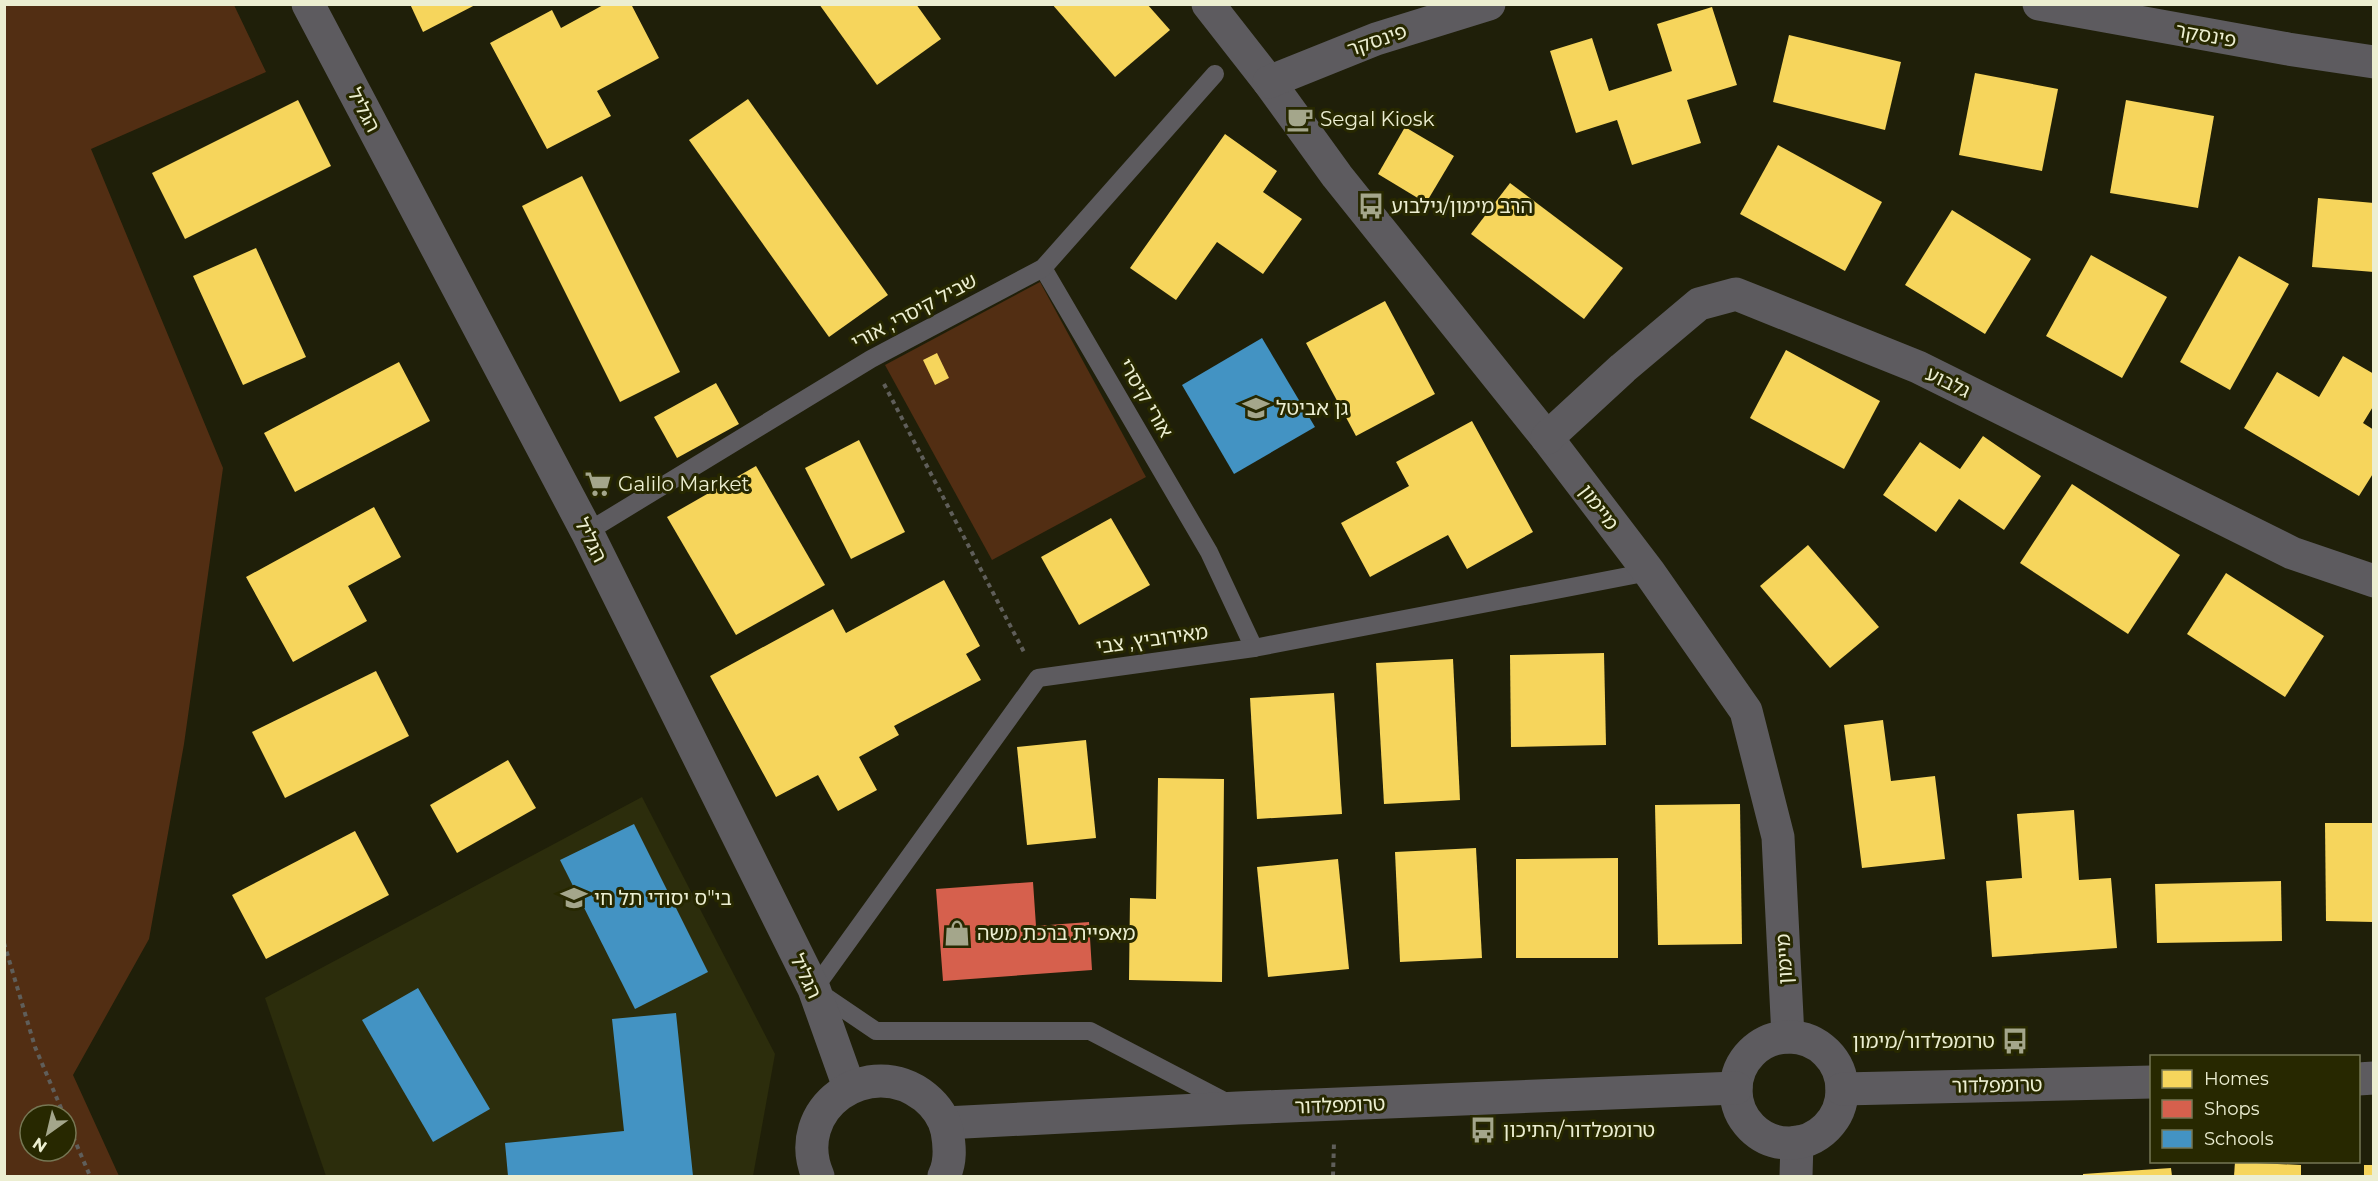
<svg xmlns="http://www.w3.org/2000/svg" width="2378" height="1181" font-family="Montserrat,'Noto Sans Hebrew',sans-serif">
<rect width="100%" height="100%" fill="#1f1f09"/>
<path fill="#2c2d0c" d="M642,797L775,1054L753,1176H326L265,998Z"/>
<g fill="#522e13" fill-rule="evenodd">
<path d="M5,4L234,5L266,72L91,149L223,468L184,744L149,939L73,1075L119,1176H5ZM30,1115H66V1151H30Z"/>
<path d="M1040,282L1146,477L992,560L885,365Z"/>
</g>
<g fill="#f6d55c">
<path d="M410,4H477L423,32Z"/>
<path d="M605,4H631L659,58L597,91L611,116L547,149L490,43L552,10L561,28Z"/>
<path d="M819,4H916L941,39L877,85Z"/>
<path d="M1052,4H1147L1170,30L1115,77Z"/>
<path d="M1712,7L1737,85L1687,100L1701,143L1632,165L1617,120L1576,133L1550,51L1592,38L1609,91L1672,71L1657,24Z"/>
<path d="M1789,35L1901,62L1885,130L1773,102Z"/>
<path d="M1975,73L2058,89L2042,171L1959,155Z"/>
<path d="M748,99L888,295L829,337L689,140Z"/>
<path d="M298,100L331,166L185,239L152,173Z"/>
<path d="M2126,100L2214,116L2198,208L2110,193Z"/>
<path d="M1405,127L1454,156L1426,203L1378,174Z"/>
<path d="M1225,134L1277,171L1263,192L1302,219L1263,274L1217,242L1176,300L1130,268Z"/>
<path d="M1778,145L1882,202L1845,271L1740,214Z"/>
<path d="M582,176L680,372L620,402L522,206Z"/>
<path d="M1510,183L1623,268L1584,319L1471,234Z"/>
<path d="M2318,198L2374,203V272L2312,267Z"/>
<path d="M1952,210L2031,259L1985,334L1905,285Z"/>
<path d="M256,248L306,357L243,385L193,276Z"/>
<path d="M2091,255L2167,297L2122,378L2046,336Z"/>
<path d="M2239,256L2289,284L2230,390L2180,362Z"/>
<path d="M1385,301L1435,394L1356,436L1306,343Z"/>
<path d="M1786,350L1880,401L1844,469L1750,418Z"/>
<path d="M937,353L949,378L935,385L923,360Z"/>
<path d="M2343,356L2374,374V405L2363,423L2374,430V472L2359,496L2244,428L2277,372L2319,397Z"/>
<path d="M399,362L430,421L295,492L264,433Z"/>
<path d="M716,383L739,424L677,458L654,417Z"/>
<path d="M1472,421L1533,532L1467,569L1448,535L1370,577L1341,523L1409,486L1396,462Z"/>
<path d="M1983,436L2041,476L2004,530L1959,499L1936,532L1883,495L1920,442L1960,469Z"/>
<path d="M859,440L905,532L851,559L805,468Z"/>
<path d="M756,466L825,585L736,635L667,517Z"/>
<path d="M2072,484L2180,555L2128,634L2020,563Z"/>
<path d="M374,507L401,557L348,586L367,621L293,662L246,577Z"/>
<path d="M1111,518L1150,585L1079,625L1041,557Z"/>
<path d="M1808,545L1879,627L1830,668L1760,586Z"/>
<path d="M2226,573L2324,636L2285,697L2187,634Z"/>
<path d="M944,580L980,646L966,654L981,680L894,726L899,735L859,757L877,790L838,811L818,775L776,797L710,676L833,609L846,633Z"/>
<path d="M1604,653L1606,745L1511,747L1510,655Z"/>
<path d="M1453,659L1460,800L1384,804L1376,663Z"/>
<path d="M376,671L409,736L285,798L252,732Z"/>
<path d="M1334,693L1342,814L1257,819L1250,698Z"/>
<path d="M1883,720L1891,781L1935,776L1945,859L1862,868L1844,725Z"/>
<path d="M1086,740L1096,838L1027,845L1017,747Z"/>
<path d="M508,760L536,808L457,853L430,805Z"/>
<path d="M1158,778L1224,779L1222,982L1129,980L1130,898L1156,899Z"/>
<path d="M1740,804L1742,944L1658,945L1655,805Z"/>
<path d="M2074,810L2079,880L2111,878L2117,948L1992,957L1986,881L2022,878L2017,814Z"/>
<path d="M2325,823H2374V922L2326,921Z"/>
<path d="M355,831L389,895L266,959L232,895Z"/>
<path d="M1476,848L1482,958L1400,962L1395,852Z"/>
<path d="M1618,858V958H1516V859Z"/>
<path d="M1338,859L1349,969L1268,977L1257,867Z"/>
<path d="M2281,881L2282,941L2157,943L2155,884Z"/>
<path d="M2235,1162L2301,1165V1176H2234Z"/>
<rect x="2364" y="1165" width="10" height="11"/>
<path d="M2171,1168L2172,1176H2083V1174Z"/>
</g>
<path fill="#d6604d" d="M1033,882L1036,926L1089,922L1092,970L943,981L936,889Z"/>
<g fill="#4393c3">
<path d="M1262,338L1315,427L1234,474L1182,385Z"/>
<path d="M634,824L708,972L635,1009L560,860Z"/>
<path d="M418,988L490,1109L433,1142L362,1020Z"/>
<path d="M676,1013L693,1176H508L505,1143L624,1131L612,1019Z"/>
</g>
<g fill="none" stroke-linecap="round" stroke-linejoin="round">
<g stroke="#5f5e5a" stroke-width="4" stroke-dasharray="4.5 4.5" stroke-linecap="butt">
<path d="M884,384L1025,654"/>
<path d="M4,943L35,1047L64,1115"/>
<path d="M66,1120L90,1176"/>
<path d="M1333,1176L1334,1142"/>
</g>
<g stroke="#5d5b5f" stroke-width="18">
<path d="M1043,268L1209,552L1254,648"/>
<path d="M587,532L871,359L1043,268L1215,74"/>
<path d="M1228,1103L1090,1031H876L814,989L1038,678L1254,648L1649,572"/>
</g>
<g stroke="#5d5b5f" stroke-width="33">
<path d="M308,4L587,532L814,989L849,1087"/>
<path d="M1208,4L1269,82L1337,176L1547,438L1649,572L1746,711L1778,837L1788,1037"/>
<path d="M2039,4L2288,49L2374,62"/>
<path d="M1269,82L1376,39L1489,4"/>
<path d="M1547,438L1623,368L1699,304L1736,294L1918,367L2292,553L2374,581"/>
<path d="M1796,1176L1797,1142"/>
</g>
<g stroke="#5d5b5f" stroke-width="33">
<circle cx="1789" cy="1090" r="53"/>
<path d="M2358,1079L2374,1078"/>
<path d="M1842,1089L2152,1082"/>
<path d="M945,1123L1238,1108L1736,1088"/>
<path d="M818,1176C789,1109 869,1052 925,1097C936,1106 944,1118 947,1131C950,1147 951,1162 944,1176"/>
</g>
</g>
<defs>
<g id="cafe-bare" transform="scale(2.07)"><path d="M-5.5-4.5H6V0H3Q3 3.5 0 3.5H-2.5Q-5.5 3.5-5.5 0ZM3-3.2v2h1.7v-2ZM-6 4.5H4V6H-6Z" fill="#a4a68b" stroke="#272800" stroke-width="2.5" paint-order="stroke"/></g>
<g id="bus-bare" transform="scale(2.07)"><path d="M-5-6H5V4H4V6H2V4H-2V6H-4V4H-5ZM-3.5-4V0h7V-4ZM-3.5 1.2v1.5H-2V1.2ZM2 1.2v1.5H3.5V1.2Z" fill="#a4a68b" stroke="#272800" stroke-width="2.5" paint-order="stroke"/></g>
<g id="school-bare" transform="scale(2.07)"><path d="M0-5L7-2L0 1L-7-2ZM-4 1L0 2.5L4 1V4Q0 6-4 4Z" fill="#a4a68b" stroke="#272800" stroke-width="2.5" paint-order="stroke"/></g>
<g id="supermarket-bare" transform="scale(2.07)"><path d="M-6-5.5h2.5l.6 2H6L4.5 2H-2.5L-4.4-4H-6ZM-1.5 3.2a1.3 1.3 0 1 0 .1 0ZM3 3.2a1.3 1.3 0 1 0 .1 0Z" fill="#a4a68b" stroke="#272800" stroke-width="2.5" paint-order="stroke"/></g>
<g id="shop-bare" transform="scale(2.07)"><path d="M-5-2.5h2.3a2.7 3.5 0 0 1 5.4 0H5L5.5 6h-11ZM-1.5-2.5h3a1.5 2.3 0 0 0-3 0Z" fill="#a4a68b" stroke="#272800" stroke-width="2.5" paint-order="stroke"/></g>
</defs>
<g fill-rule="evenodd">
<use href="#cafe-bare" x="1300" y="119"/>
<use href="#bus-bare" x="1371" y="206"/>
<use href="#school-bare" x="1256" y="408"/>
<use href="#supermarket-bare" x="598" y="484"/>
<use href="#school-bare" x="574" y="898"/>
<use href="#shop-bare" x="957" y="933"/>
<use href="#bus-bare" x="2015" y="1041"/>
<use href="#bus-bare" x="1483" y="1130"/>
</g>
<g text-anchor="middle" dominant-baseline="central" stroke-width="6" stroke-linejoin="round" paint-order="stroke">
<g font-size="20" fill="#eceed1" stroke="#272800">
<text transform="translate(2206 35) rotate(10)">פינסקר</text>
<text transform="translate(1377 40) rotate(-19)">פינסקר</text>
<text transform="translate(364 110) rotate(62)">הגליל</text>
<text transform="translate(914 311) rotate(-28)">שביל קיסרי, אורי</text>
<text transform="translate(1948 382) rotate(26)">גלבוע</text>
<text transform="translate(1146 398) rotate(60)">אורי קיסרי</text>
<text transform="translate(1599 507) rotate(53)">מיימון</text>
<text transform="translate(591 540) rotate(63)">הגליל</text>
<text transform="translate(1152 639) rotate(-8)">מאירוביץ, צבי</text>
<text transform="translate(1784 959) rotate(-93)">מיימון</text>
<text transform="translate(806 976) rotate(65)">הגליל</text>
<text transform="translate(1997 1085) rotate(-1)">טרומפלדור</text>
<text transform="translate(1340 1105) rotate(-2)">טרומפלדור</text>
</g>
<g font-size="20" fill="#eceed1" stroke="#272800" text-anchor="start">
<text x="1320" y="119">Segal Kiosk</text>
<text x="1391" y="206">הרב מימון/גילבוע</text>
<text x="1276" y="408">גן אביטל</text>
<text x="618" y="484">Galilo Market</text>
<text x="594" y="898">בי"ס יסודי תל חי</text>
<text x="977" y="933">מאפיית ברכת משה</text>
<text x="1995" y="1041" text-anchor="end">טרומפלדור/מימון</text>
<text x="1503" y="1130">טרומפלדור/התיכון</text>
</g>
</g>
<rect width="2378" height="1181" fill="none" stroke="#eceed1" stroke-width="12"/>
<rect x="2150" y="1055" width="210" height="108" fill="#272800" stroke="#767754" stroke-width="1.5"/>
<rect x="2162" y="1070" width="30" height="18" fill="#f6d55c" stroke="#767754" stroke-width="1.5"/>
<text x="2204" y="1085" font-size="18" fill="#eceed1">Homes</text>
<rect x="2162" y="1100" width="30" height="18" fill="#d6604d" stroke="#767754" stroke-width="1.5"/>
<text x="2204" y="1115" font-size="18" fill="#eceed1">Shops</text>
<rect x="2162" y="1130" width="30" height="18" fill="#4393c3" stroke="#767754" stroke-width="1.5"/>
<text x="2204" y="1145" font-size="18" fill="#eceed1">Schools</text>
<g transform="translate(48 1133) rotate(214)"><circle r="28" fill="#272800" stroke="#767754" stroke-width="1.5"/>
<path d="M0-4.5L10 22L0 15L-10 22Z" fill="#a4a68b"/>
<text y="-9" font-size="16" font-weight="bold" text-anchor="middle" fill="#eceed1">N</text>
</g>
</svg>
